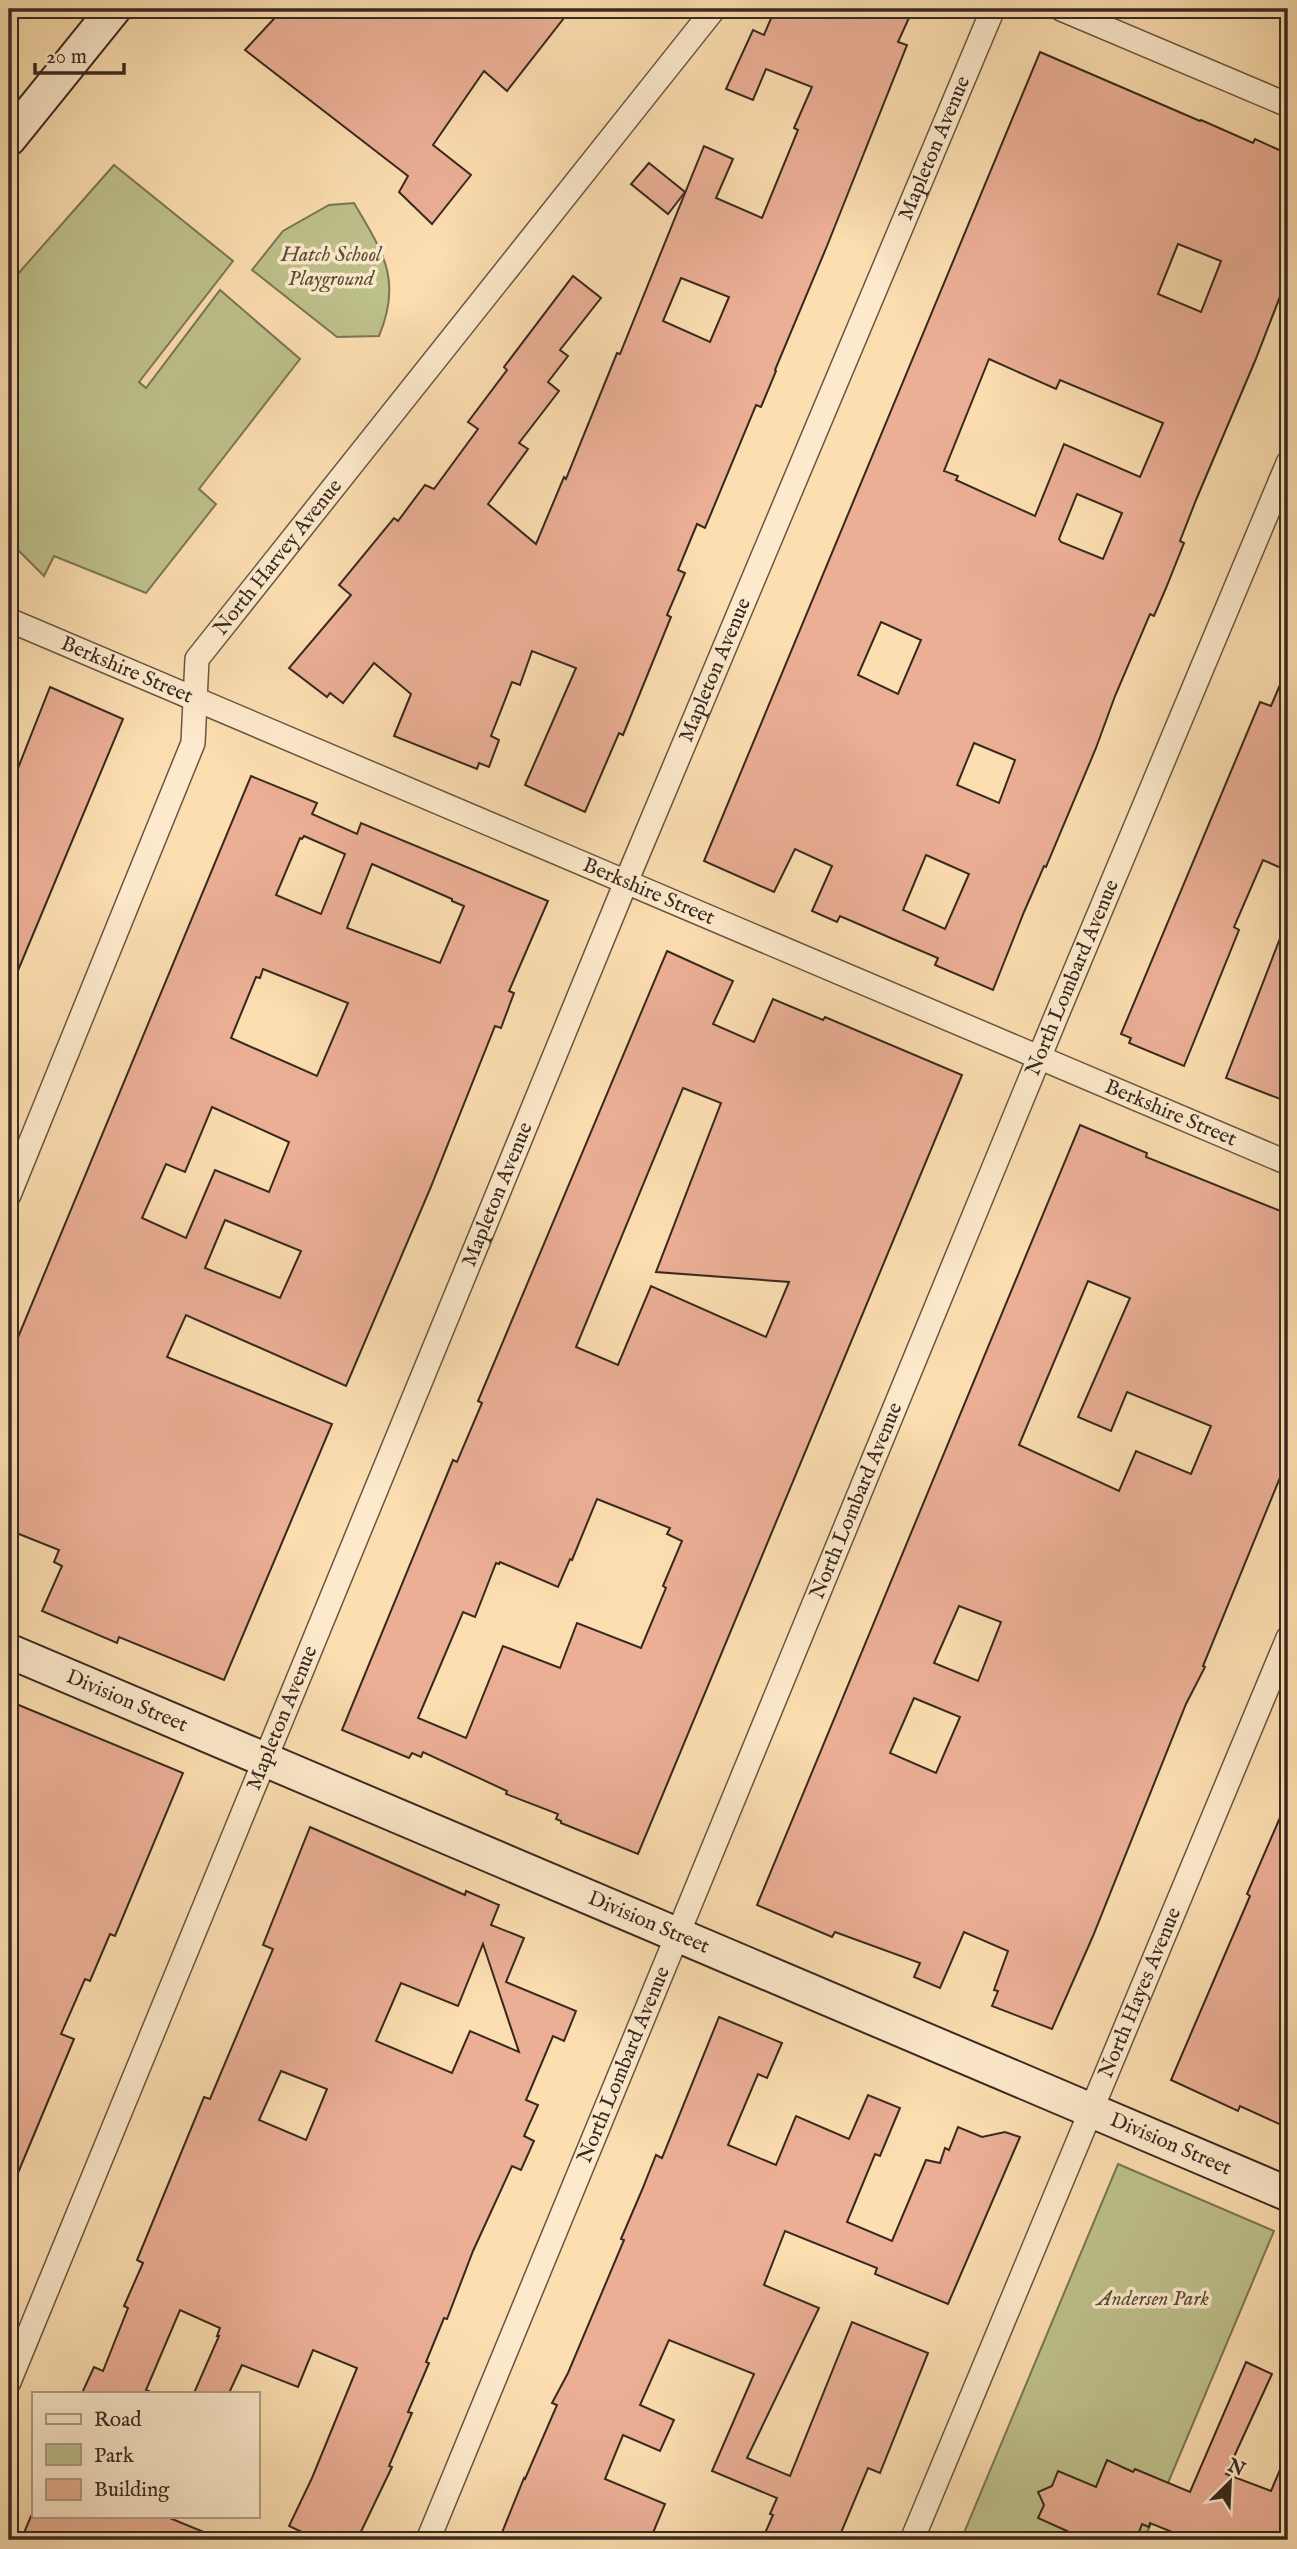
<svg xmlns="http://www.w3.org/2000/svg" width="1297" height="2549" font-family="'IM FELL English',serif">
<rect width="100%" height="100%" fill="#fcdeb0"/>
<filter id="stains"><feTurbulence type="fractalNoise" baseFrequency=".00286" numOctaves="4"/><feColorMatrix values="0 0 0 0 .2 0 0 0 0 .09 0 0 0 0 .02 0 0 0 .5 -.17"/></filter>
<radialGradient id="worn" r=".72"><stop offset=".6" stop-color="#630" stop-opacity="0"/><stop offset="1" stop-color="#630" stop-opacity=".3"/></radialGradient>
<g fill="#bec18c" stroke="#7b7556" stroke-width="2">
<path d="M114,165L233,261L139,382L146,388L220,290L300,359L199,489L216,504L146,593L54,556L44,576L9,541V284Z"/>
<path d="M354,203C382,251 403,279 379,336L337,337L252,270L283,231L329,205Z"/>
<path d="M1118,2164L1274,2231L1144,2540H961Z"/>
</g>
<g fill="#ebaf96" stroke="#38291f" stroke-width="2" fill-rule="evenodd">
<path d="M283,9H571L507,91L484,71L433,145L471,175L432,224L399,192L408,176L245,50Z"/>
<path d="M775,9H913L898,42L907,45L827,246L775,370L776,371L761,407L756,405L705,528L697,524L678,570L685,573L667,615L671,617L623,735L619,733L585,812L525,785L576,668L532,651L520,685L512,682L491,736L499,740L489,767L479,763L477,769L394,736L411,694L374,663L343,703L330,693L327,697L289,668L351,595L339,585L394,518L398,521L425,485L434,489L478,429L468,422L507,370L504,367L573,276L601,298L560,350L568,356L548,382L559,391L519,443L528,449L488,504L536,544L564,477L566,479L617,353L620,354L704,146L733,159L716,198L762,218L798,130L794,128L812,87L766,69L753,100L726,89L753,30L764,35ZM681,278L729,297L710,342L663,321Z"/>
<path d="M1040,52L1200,121L1201,120L1253,143L1255,139L1288,154V276L1255,361L1196,500L1180,541L1184,543L1166,588L1154,616L1150,614L1115,696L1096,748L1046,867L1044,866L1024,912L993,990L935,965L938,958L893,939L840,916L837,922L812,911L832,866L795,849L774,892L704,861ZM1178,244L1221,261L1201,312L1158,294ZM989,359L1056,389L1060,380L1163,423L1140,477L1064,444L1035,516L956,480L958,476L944,471ZM1077,494L1122,513L1103,559L1061,542L1059,539ZM881,622L921,640L898,694L858,675ZM974,743L1015,760L999,803L957,785ZM926,855L969,874L945,929L903,910Z"/>
<path d="M649,163L685,192L668,214L631,184Z"/>
<path d="M1288,666V871L1263,860L1234,927L1239,930L1184,1066L1129,1043L1131,1038L1121,1034L1260,702L1271,706Z"/>
<path d="M50,687L123,719L9,992V791Z"/>
<path d="M251,776L317,803L312,814L357,834L361,823L548,901L509,991L514,993L501,1028L495,1026L430,1189L346,1386L186,1315L167,1357L332,1424L224,1680L119,1637L117,1643L42,1611L62,1566L54,1562L59,1550L9,1530V1359ZM304,836L345,854L321,914L276,895L300,838L302,839ZM372,864L452,899V901L464,906L440,963L347,928ZM263,969L348,1003L317,1076L231,1038L256,977L260,978ZM212,1107L289,1142L269,1192L215,1170L186,1238L142,1218L166,1164L185,1172ZM225,1220L301,1251L280,1298L205,1268Z"/>
<path d="M1286,923H1288V1102L1226,1078Z"/>
<path d="M667,951L733,981L713,1024L754,1042L773,999L823,1020L825,1017L962,1075L638,1854L561,1823V1821L556,1819L558,1814L506,1794L507,1791L423,1752L421,1757L412,1753L409,1758L342,1730L453,1460L457,1462L482,1403L478,1401ZM683,1088L721,1103L656,1272L789,1282L766,1337L651,1286L618,1365L576,1347ZM597,1499L670,1528L667,1534L682,1541L663,1586L666,1588L641,1648L577,1623L560,1668L503,1646L466,1738L418,1718L463,1612L475,1617L496,1563L499,1564L500,1562L558,1587L570,1559L572,1560Z"/>
<path d="M1080,1125L1147,1153L1146,1157L1288,1214V1458L1203,1666L1205,1667L1186,1704L1093,1936L1052,2029L992,2006L998,1991L994,1990L1008,1951L964,1932L940,1988L914,1977L920,1963L835,1932L832,1937L757,1905ZM1088,1281L1130,1298L1078,1417L1111,1431L1127,1392L1211,1426L1191,1474L1136,1451L1119,1491L1019,1445ZM959,1606L1001,1622L978,1681L934,1663ZM914,1698L960,1717L936,1773L890,1753Z"/>
<path d="M9,1701L183,1773L115,1936L110,1934L90,1981L85,1979L61,2034L74,2039L10,2192Z"/>
<path d="M1288,1799V2128L1240,2106L1238,2111L1171,2080L1250,1896L1247,1894Z"/>
<path d="M310,1827L465,1895L466,1891L499,1905L491,1925L524,1938L506,1982L576,2011L564,2041L553,2036L526,2100L538,2105L524,2136L534,2141L521,2170L512,2166L473,2251L447,2319L444,2318L426,2362L429,2363L408,2412L412,2413L389,2466L392,2467L357,2540H319L289,2526L312,2478L357,2368L313,2350L298,2387L242,2365L229,2393H194L219,2336H217L220,2328L180,2310L146,2390L153,2393H82L94,2367L103,2371L128,2308L124,2306L143,2263L137,2260L204,2097L210,2099L273,1949L263,1945ZM483,1944L519,2052L470,2031L452,2073L376,2041L401,1983L458,2006ZM281,2071L327,2089L306,2140L259,2120Z"/>
<path d="M719,2017L782,2043L767,2078L758,2074L728,2145L776,2165L796,2116L849,2139L868,2095L900,2108L880,2156L875,2154L847,2222L892,2241L926,2160L940,2163L945,2148L949,2150L958,2127L982,2137L1005,2132L1020,2137L948,2304L875,2274L877,2268L785,2231L764,2285L819,2308L747,2458L790,2476L852,2322L928,2353L880,2473L868,2468L838,2540H762L773,2515L770,2514L777,2498L712,2471L754,2374L669,2340L640,2405L674,2420L660,2451L623,2435L605,2479L665,2504L650,2540H499L524,2478L525,2479L557,2405L552,2403L568,2373L624,2240L621,2239L642,2190L656,2155L662,2158Z"/>
<path d="M1246,2362L1272,2374L1226,2474L1271,2491L1288,2451V2540H1192L1150,2523L1149,2527L1142,2524L1136,2540H1087L1038,2518L1044,2505L1038,2492L1052,2486L1058,2471L1096,2487L1107,2460L1133,2472L1135,2469L1190,2492Z"/>
<path d="M31,2516H165L223,2540H21Z"/>
</g>
<g fill="none" stroke-linecap="round" stroke-linejoin="round">
<g stroke="#695643" stroke-width="26">
<g id="street">
<path d="M1061,9L1288,105"/>
<path id="s1" d="M9,620L1288,1163"/>
<path id="s2" d="M9,1195L193,743L197,659L714,9"/>
<path id="s3" d="M9,2382L626,882L993,9"/>
<path id="s4" d="M428,2540L1055,1019L1288,463"/>
<path id="s5" d="M912,2540L1288,1638"/>
</g>
</g>
<g stroke="#38291f" stroke-width="37">
<g id="secondary">
<path d="M9,139L114,9"/>
<path id="s6" d="M9,1651L1288,2194"/>
</g>
</g>
<use href="#street" stroke="#fdeacc" stroke-width="23"/>
<use href="#secondary" stroke="#fdeacc" stroke-width="33"/>
</g>
<g text-anchor="middle" dominant-baseline="central" stroke-width="7" stroke-linejoin="round" paint-order="stroke">
<g font-size="21" fill="#38291f" stroke="#fdeacc">
<text stroke="none"><textPath href="#s3" startOffset="2418">Mapleton Avenue</textPath></text>
<text stroke="none"><textPath href="#s2" startOffset="702">North Harvey Avenue</textPath></text>
<text stroke="none"><textPath href="#s1" startOffset="128">Berkshire Street</textPath></text>
<text stroke="none"><textPath href="#s3" startOffset="1852">Mapleton Avenue</textPath></text>
<text stroke="none"><textPath href="#s1" startOffset="695">Berkshire Street</textPath></text>
<text stroke="none"><textPath href="#s4" startOffset="1690">North Lombard Avenue</textPath></text>
<text stroke="none"><textPath href="#s1" startOffset="1262">Berkshire Street</textPath></text>
<text stroke="none"><textPath href="#s3" startOffset="1284">Mapleton Avenue</textPath></text>
<text stroke="none"><textPath href="#s4" startOffset="1124">North Lombard Avenue</textPath></text>
<text stroke="none"><textPath href="#s6" startOffset="128">Division Street</textPath></text>
<text stroke="none"><textPath href="#s3" startOffset="718">Mapleton Avenue</textPath></text>
<text stroke="none"><textPath href="#s6" startOffset="695">Division Street</textPath></text>
<text stroke="none"><textPath href="#s5" startOffset="593">North Hayes Avenue</textPath></text>
<text stroke="none"><textPath href="#s4" startOffset="514">North Lombard Avenue</textPath></text>
<text stroke="none"><textPath href="#s6" startOffset="1262">Division Street</textPath></text>
</g>
<g font-size="21" font-style="italic" fill="#5a4f3a" stroke="#fdeacc">
<text x="331" y="255">Hatch School<tspan x="331" dy="24">Playground</tspan></text>
<text x="1153" y="2299">Andersen Park</text>
</g>
</g>
<rect width="1297" height="2549" fill="none" stroke="#fcdeb0" stroke-width="35"/>
<rect x="10" y="10" width="1276" height="2528" fill="none" stroke="#38291f" stroke-width="3.5"/>
<rect x="18" y="18" width="1262" height="2514" fill="none" stroke="#38291f" stroke-width="2"/>
<rect x="32" y="2392" width="228" height="126" fill="#fdeacc" stroke="#ae9d87" stroke-width="2"/>
<rect x="46" y="2414" width="35" height="10" fill="#fdeacc" stroke="#ae9d87" stroke-width="2"/>
<text x="94" y="2426" font-size="21" fill="#38291f">Road</text>
<rect x="46" y="2444" width="35" height="21" fill="#bec18c" stroke="#ae9d87" stroke-width="2"/>
<text x="94" y="2462" font-size="21" fill="#38291f">Park</text>
<rect x="46" y="2479" width="35" height="21" fill="#ebaf96" stroke="#ae9d87" stroke-width="2"/>
<text x="94" y="2496" font-size="21" fill="#38291f">Building</text>
<g transform="translate(1230 2482) rotate(24)" stroke="#fdeacc" stroke-width="5" paint-order="stroke">
<path d="M0-5L12 26L0 18L-12 26Z" fill="#38291f"/>
<text y="-10" font-size="19" font-weight="bold" text-anchor="middle" fill="#38291f">N</text>
</g>
<path d="M35 63v10h89v-10" fill="none" stroke="#38291f" stroke-width="3.5"/>
<text x="46" y="63" font-size="21" fill="#38291f" stroke="#fdeacc" stroke-width="5" paint-order="stroke">20 m</text>
<rect width="100%" height="100%" filter="url(#stains)"/>
<rect width="100%" height="100%" fill="url(#worn)"/>
</svg>
